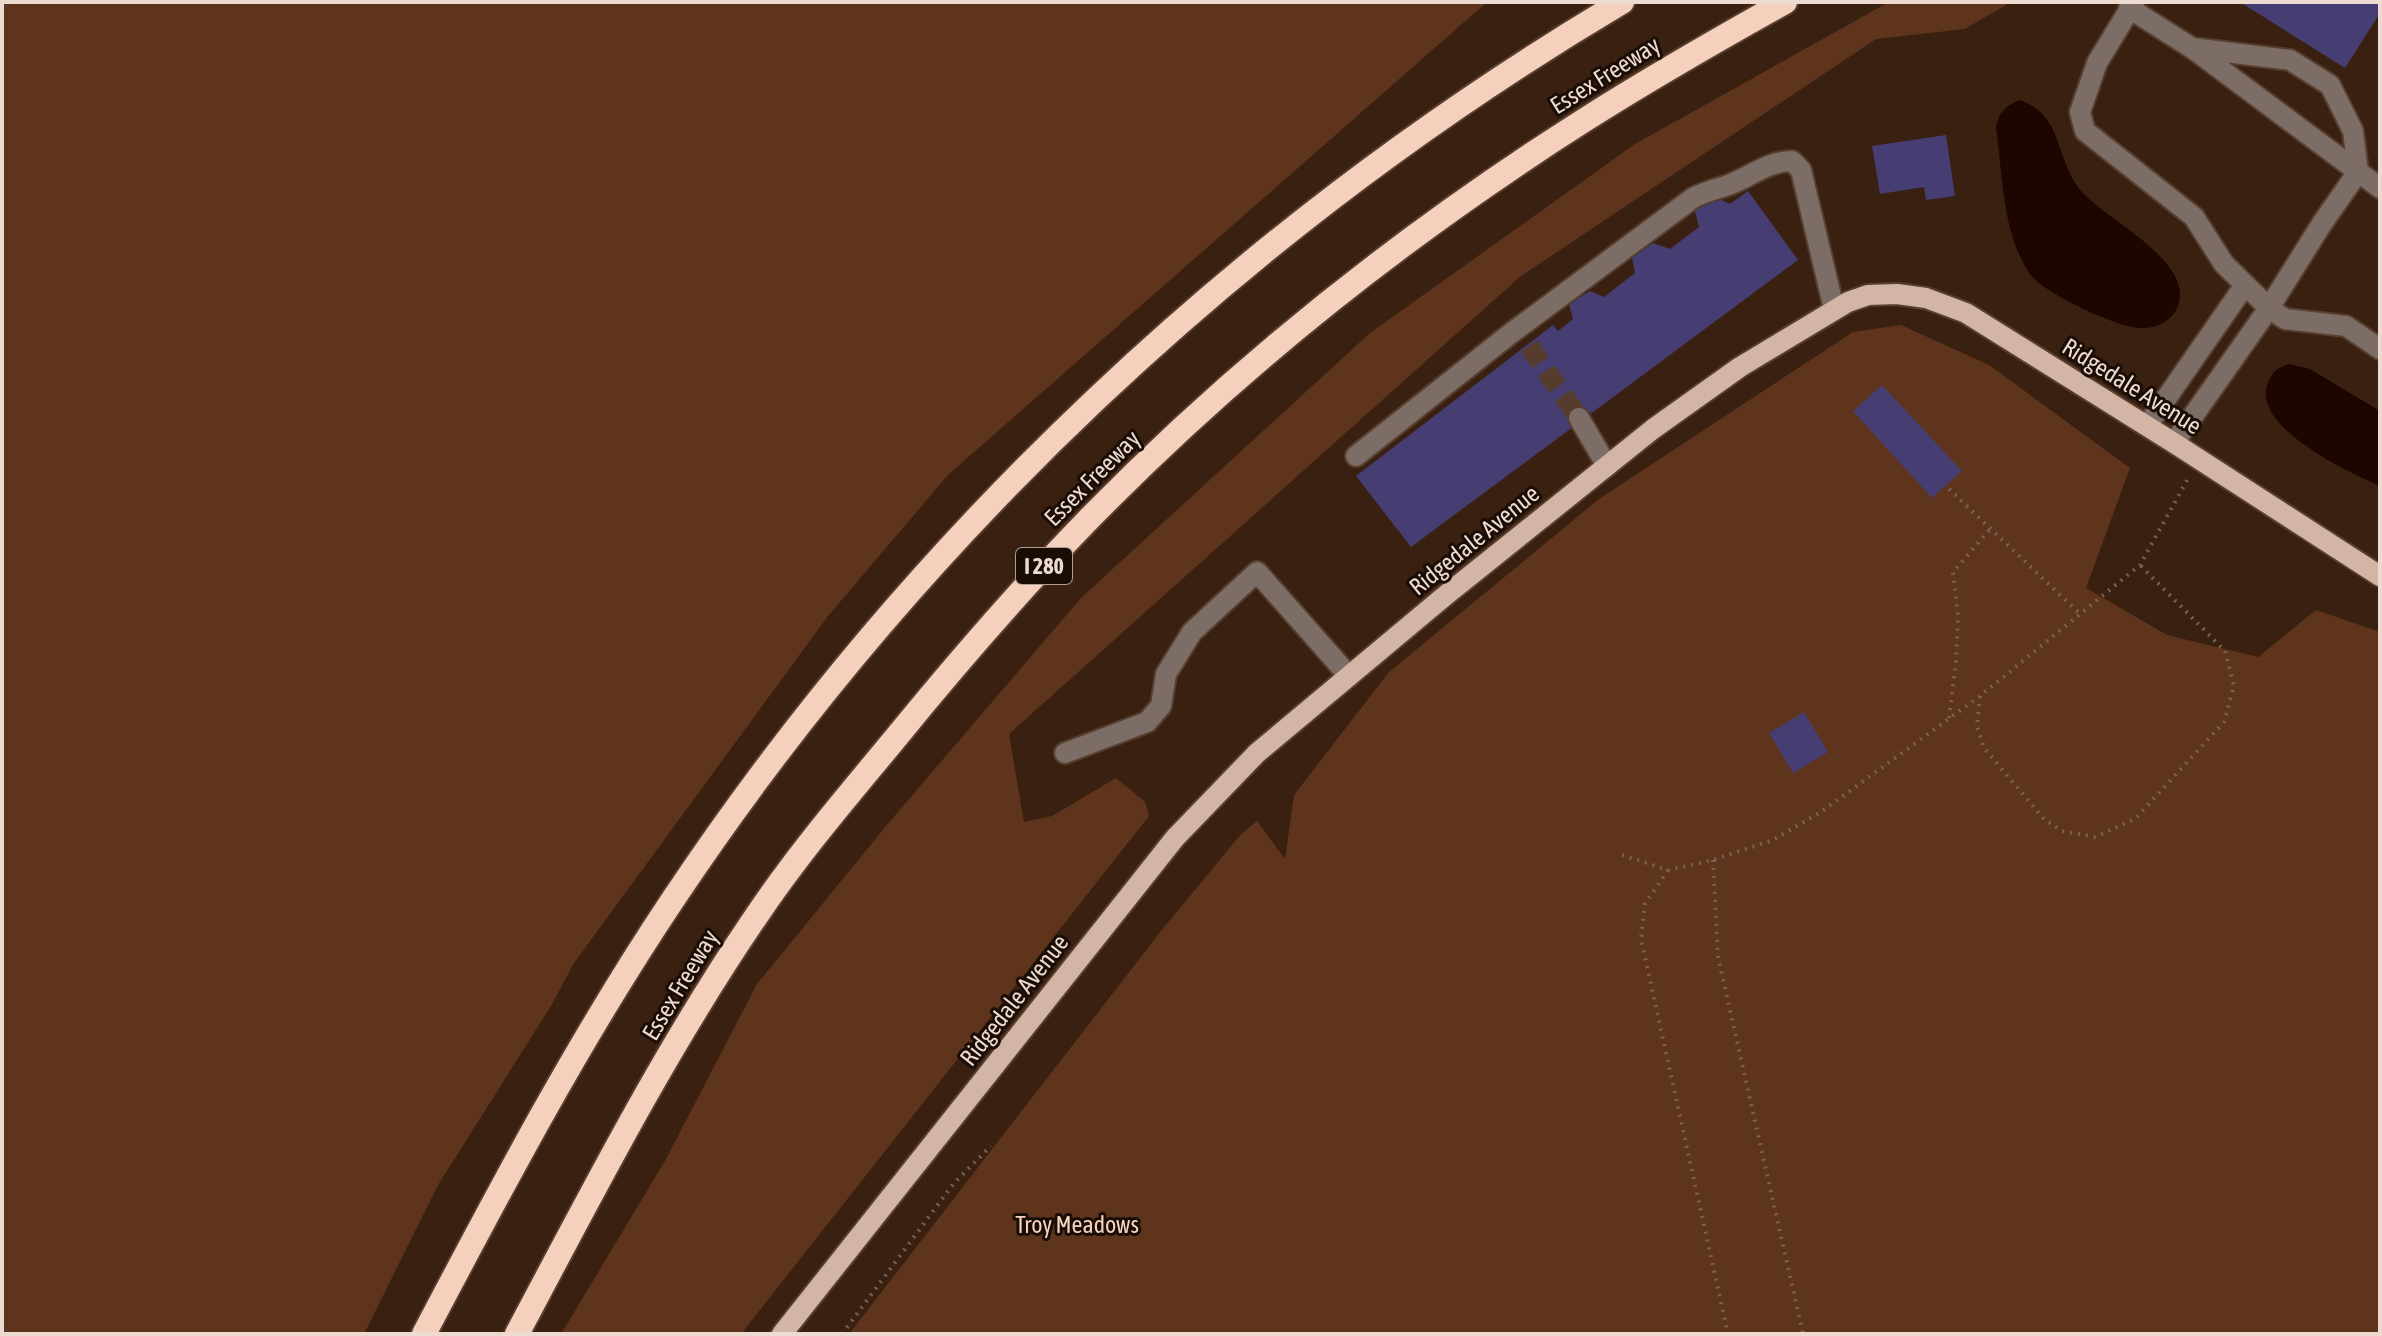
<svg xmlns="http://www.w3.org/2000/svg" width="2382" height="1336" font-family="'Asap Condensed',sans-serif">
<rect width="100%" height="100%" fill="#3a2010"/>
<g fill="#5e351c">
<path d="M2,2H1487L948,475L828,616L574,963L551,1006L438,1185L364,1334H2Z"/>
<path d="M1889,2H2011L1965,29L1876,39L1521,276L1009,734L1024,822L1052,816L1116,778L1145,802L1149,816L741,1334H561L666,1159L757,984L886,826L1081,598L1370,333L1635,144Z"/>
<path d="M1901,325L1989,365L2130,468L2086,588L2167,635L2258,657L2316,610L2380,632V1334H849L1161,931L1241,834L1257,821L1285,859L1294,795L1389,672L1599,499L1853,332Z"/>
</g>
<g fill="#1d0500">
<path d="M2019,100C2065,115 2054,161 2082,192C2110,221 2164,246 2178,283C2181,293 2181,303 2175,312C2167,324 2152,329 2138,328C2115,326 2043,293 2030,274C2002,233 2003,176 1996,128C1999,112 2005,107 2019,100Z"/>
<path d="M2289,364L2310,369L2380,411V486C2349,473 2260,430 2266,390C2269,376 2275,368 2289,364Z"/>
</g>
<g fill="#463e72">
<path d="M2240,2H2380V13L2345,68Z"/>
<path d="M1946,135L1955,196L1926,200L1924,187L1880,194L1872,146Z"/>
<path d="M1748,191L1798,260L1411,547L1356,476L1553,325L1558,331L1573,319L1569,304L1590,291L1604,297L1635,273L1632,258L1653,243L1670,249L1699,227L1695,211L1716,197L1730,204Z"/>
<path d="M1882,385L1962,471L1932,498L1853,411Z"/>
<path d="M1804,712L1828,752L1793,773L1769,733Z"/>
</g>
<g fill="none" stroke-linecap="round" stroke-linejoin="round">
<path stroke="#553c2d" stroke-width="20" stroke-dasharray="20 10" stroke-linecap="butt" d="M1529,346L1579,418"/>
<g stroke="#573e2f" stroke-width="24">
<g id="minor">
<path d="M2134,2L2097,63L2080,112L2085,131L2194,217L2224,264L2269,308L2285,319L2346,326L2380,349"/>
<path d="M2129,8L2192,48L2380,188"/>
<path d="M1579,418L1607,466"/>
<path d="M2147,426L2245,285"/>
<path d="M2174,443L2269,308L2323,222L2358,172L2353,131L2330,85L2290,60L2192,48"/>
<path d="M1356,456L1510,334L1693,198C1706,191 1718,189 1731,184C1751,176 1769,161 1792,161L1801,170L1834,309"/>
<path d="M1065,753L1147,722L1161,706L1166,674L1192,632L1257,572L1349,676"/>
</g>
</g>
<g stroke="#573e2f" stroke-width="24">
<path id="major" d="M782,1334L1175,838L1257,753L1446,595L1653,429L1740,367L1848,302L1868,295L1897,294L1926,298L1966,313L2174,443L2380,576"/>
</g>
<g stroke="#573e2f" stroke-width="28">
<g id="highway">
<path d="M424,1334C502,1186 580,1038 674,898C917,534 1246,225 1622,2"/>
<path d="M517,1334C592,1193 665,1050 755,918C797,855 846,798 894,740C955,665 1019,591 1086,522C1234,370 1404,235 1583,121C1649,79 1717,40 1785,2"/>
</g>
</g>
<g stroke="#796154" stroke-width="4" stroke-dasharray="2 6" stroke-linecap="butt">
<path d="M1949,489L2080,614"/>
<path d="M1980,696L1977,726L1984,748L2044,819L2062,831L2095,837L2135,819L2224,722L2234,686L2225,651L2140,565"/>
<path d="M1949,718L1956,662L1958,616L1953,572L1991,528"/>
<path d="M1622,855L1668,870L1713,860L1773,840L1821,812L1980,696L2140,565L2190,475"/>
<path d="M1713,860L1718,957L1803,1334"/>
<path d="M1668,870L1645,904L1641,939L1728,1334"/>
<path d="M842,1334L954,1183L991,1146"/>
</g>
<use href="#minor" stroke="#7c6e66" stroke-width="20"/>
<use href="#major" stroke="#d3b5a5" stroke-width="20"/>
<use href="#highway" stroke="#f5d1bd" stroke-width="24"/>
</g>
<g text-anchor="middle" dominant-baseline="central" stroke-width="6" stroke-linejoin="round" paint-order="stroke">
<rect fill="#190d06" stroke="#ad9d94" stroke-width="2" x="1016" y="548" width="56" height="36" rx="6"/>
<g font-size="22" font-weight="bold" fill="#eddbd1">
<text x="1044" y="566">I 280</text>
</g>
<g font-size="24" fill="#eddbd1" stroke="#190d06">
<text transform="translate(1605 75) rotate(-32)">Essex Freeway</text>
<text transform="translate(2132 386) rotate(32)">Ridgedale Avenue</text>
<text transform="translate(1092 478) rotate(-45)">Essex Freeway</text>
<text transform="translate(1474 540) rotate(-39)">Ridgedale Avenue</text>
<text transform="translate(680 985) rotate(-59)">Essex Freeway</text>
<text transform="translate(1014 1000) rotate(-52)">Ridgedale Avenue</text>
</g>
<g font-size="24" fill="#f5d3bf" stroke="#190d06">
<text x="1077" y="1224">Troy Meadows</text>
</g>
</g>
<rect width="2382" height="1336" fill="none" stroke="#eddbd1" stroke-width="8"/>
</svg>
